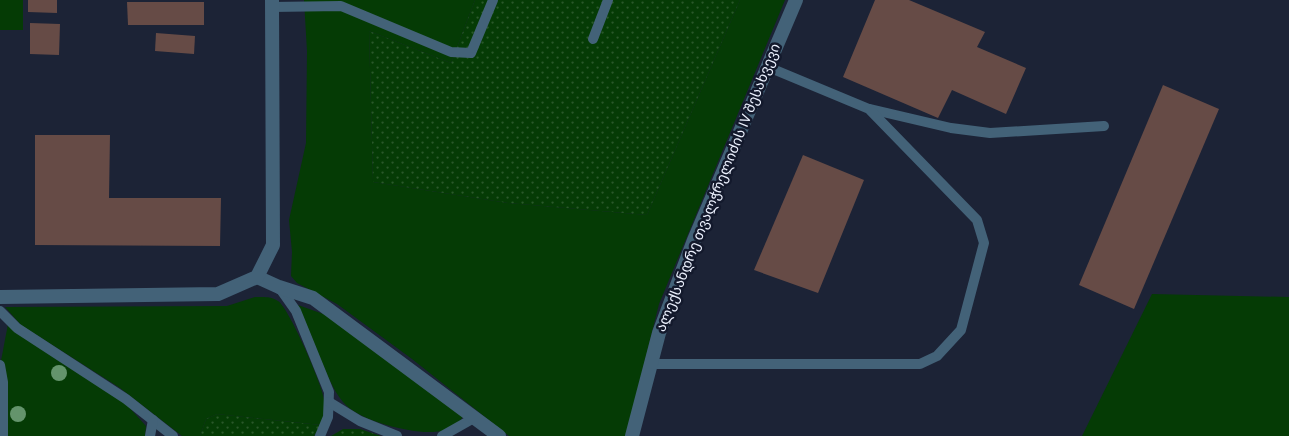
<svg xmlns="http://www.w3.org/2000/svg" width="1289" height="436" font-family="Overpass,'Noto Sans Georgian',sans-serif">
<defs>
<pattern id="garden-dots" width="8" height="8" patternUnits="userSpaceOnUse" patternTransform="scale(1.25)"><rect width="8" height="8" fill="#053b05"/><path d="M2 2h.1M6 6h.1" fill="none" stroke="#2a582a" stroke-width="1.8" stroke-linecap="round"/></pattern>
</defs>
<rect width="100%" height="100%" fill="#1c2336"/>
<g fill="#053b05">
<rect x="0" y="0" width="23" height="30"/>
<path d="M304,0H475L451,63L369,31L373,182L508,203L647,215L740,0H785L659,304L626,436H509L412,359L337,304L297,283L291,276L292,252L289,220L306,143L307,51Z"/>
<path d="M1152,294L1289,297V436H1082Z"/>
<path d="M255,297C263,297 271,296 278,301C289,308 322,384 324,399C325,408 324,417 321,425L217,414L206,419L200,436H182L120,388L21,325L5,307L227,306Z"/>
<path d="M298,305L326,315L463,416C455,432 439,432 424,432C400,430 358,420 343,402C332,389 327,373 320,358C313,340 306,323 298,305Z"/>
<path d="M8,324L127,405L146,426L145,436H0V366Z"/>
</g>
<g fill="url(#garden-dots)">
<path d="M475,0H740L647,215L508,203L373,182L369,31L451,63Z"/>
<path d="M217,414L321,425L314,436H200L206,419Z"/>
<path d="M343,429H360L381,436H331Z"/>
</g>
<g fill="#664b46">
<path d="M28,0H57V13L28,12Z"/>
<path d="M875,0H909L985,32L977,47L1026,68L1006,114L952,90L938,118L843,77Z"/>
<path d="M127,2H204V25H128Z"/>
<path d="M30,23L60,24L59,55L30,54Z"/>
<path d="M156,33L195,36L194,54L155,51Z"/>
<path d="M1163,85L1219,109L1134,309L1079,285Z"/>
<path d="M35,135H110L109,198H221L220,246L35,245Z"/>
<path d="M803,155L864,180L818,293L754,270Z"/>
</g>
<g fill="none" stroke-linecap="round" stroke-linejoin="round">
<g stroke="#436278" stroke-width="10">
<path d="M272,7L341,6L451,52L471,53L493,0"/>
<path d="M593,39L608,0"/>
<path d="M870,109L951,128L990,133L1104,126"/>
<path d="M279,287L296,311L329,392L328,417L320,436"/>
<path d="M0,311L17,328L126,399L173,436"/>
<path d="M651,364H920L937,356L961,330L984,243L977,220L869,109L768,67"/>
<path d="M0,365L3,382V436"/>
<path d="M329,402L360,421L397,436"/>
<path d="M150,436L153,420"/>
<path d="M442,436L474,418"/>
</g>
<g stroke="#436278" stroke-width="14">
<path d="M257,277L279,287L313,298L499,436"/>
<path d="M0,297L218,294L257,277L273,245L272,0"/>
<path d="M632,436L659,333L694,240L796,0"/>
</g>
</g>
<g fill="#64946c">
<circle cx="59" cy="373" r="8"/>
<circle cx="18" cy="414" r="8"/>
</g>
<g text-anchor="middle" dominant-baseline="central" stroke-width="5" stroke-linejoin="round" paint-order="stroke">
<g font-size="14" fill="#ecf1fe" stroke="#13192c">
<text transform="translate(719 188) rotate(-68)">ალექსანდრე თვალჭრელიძის IV შესახვევი</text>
</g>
</g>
</svg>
